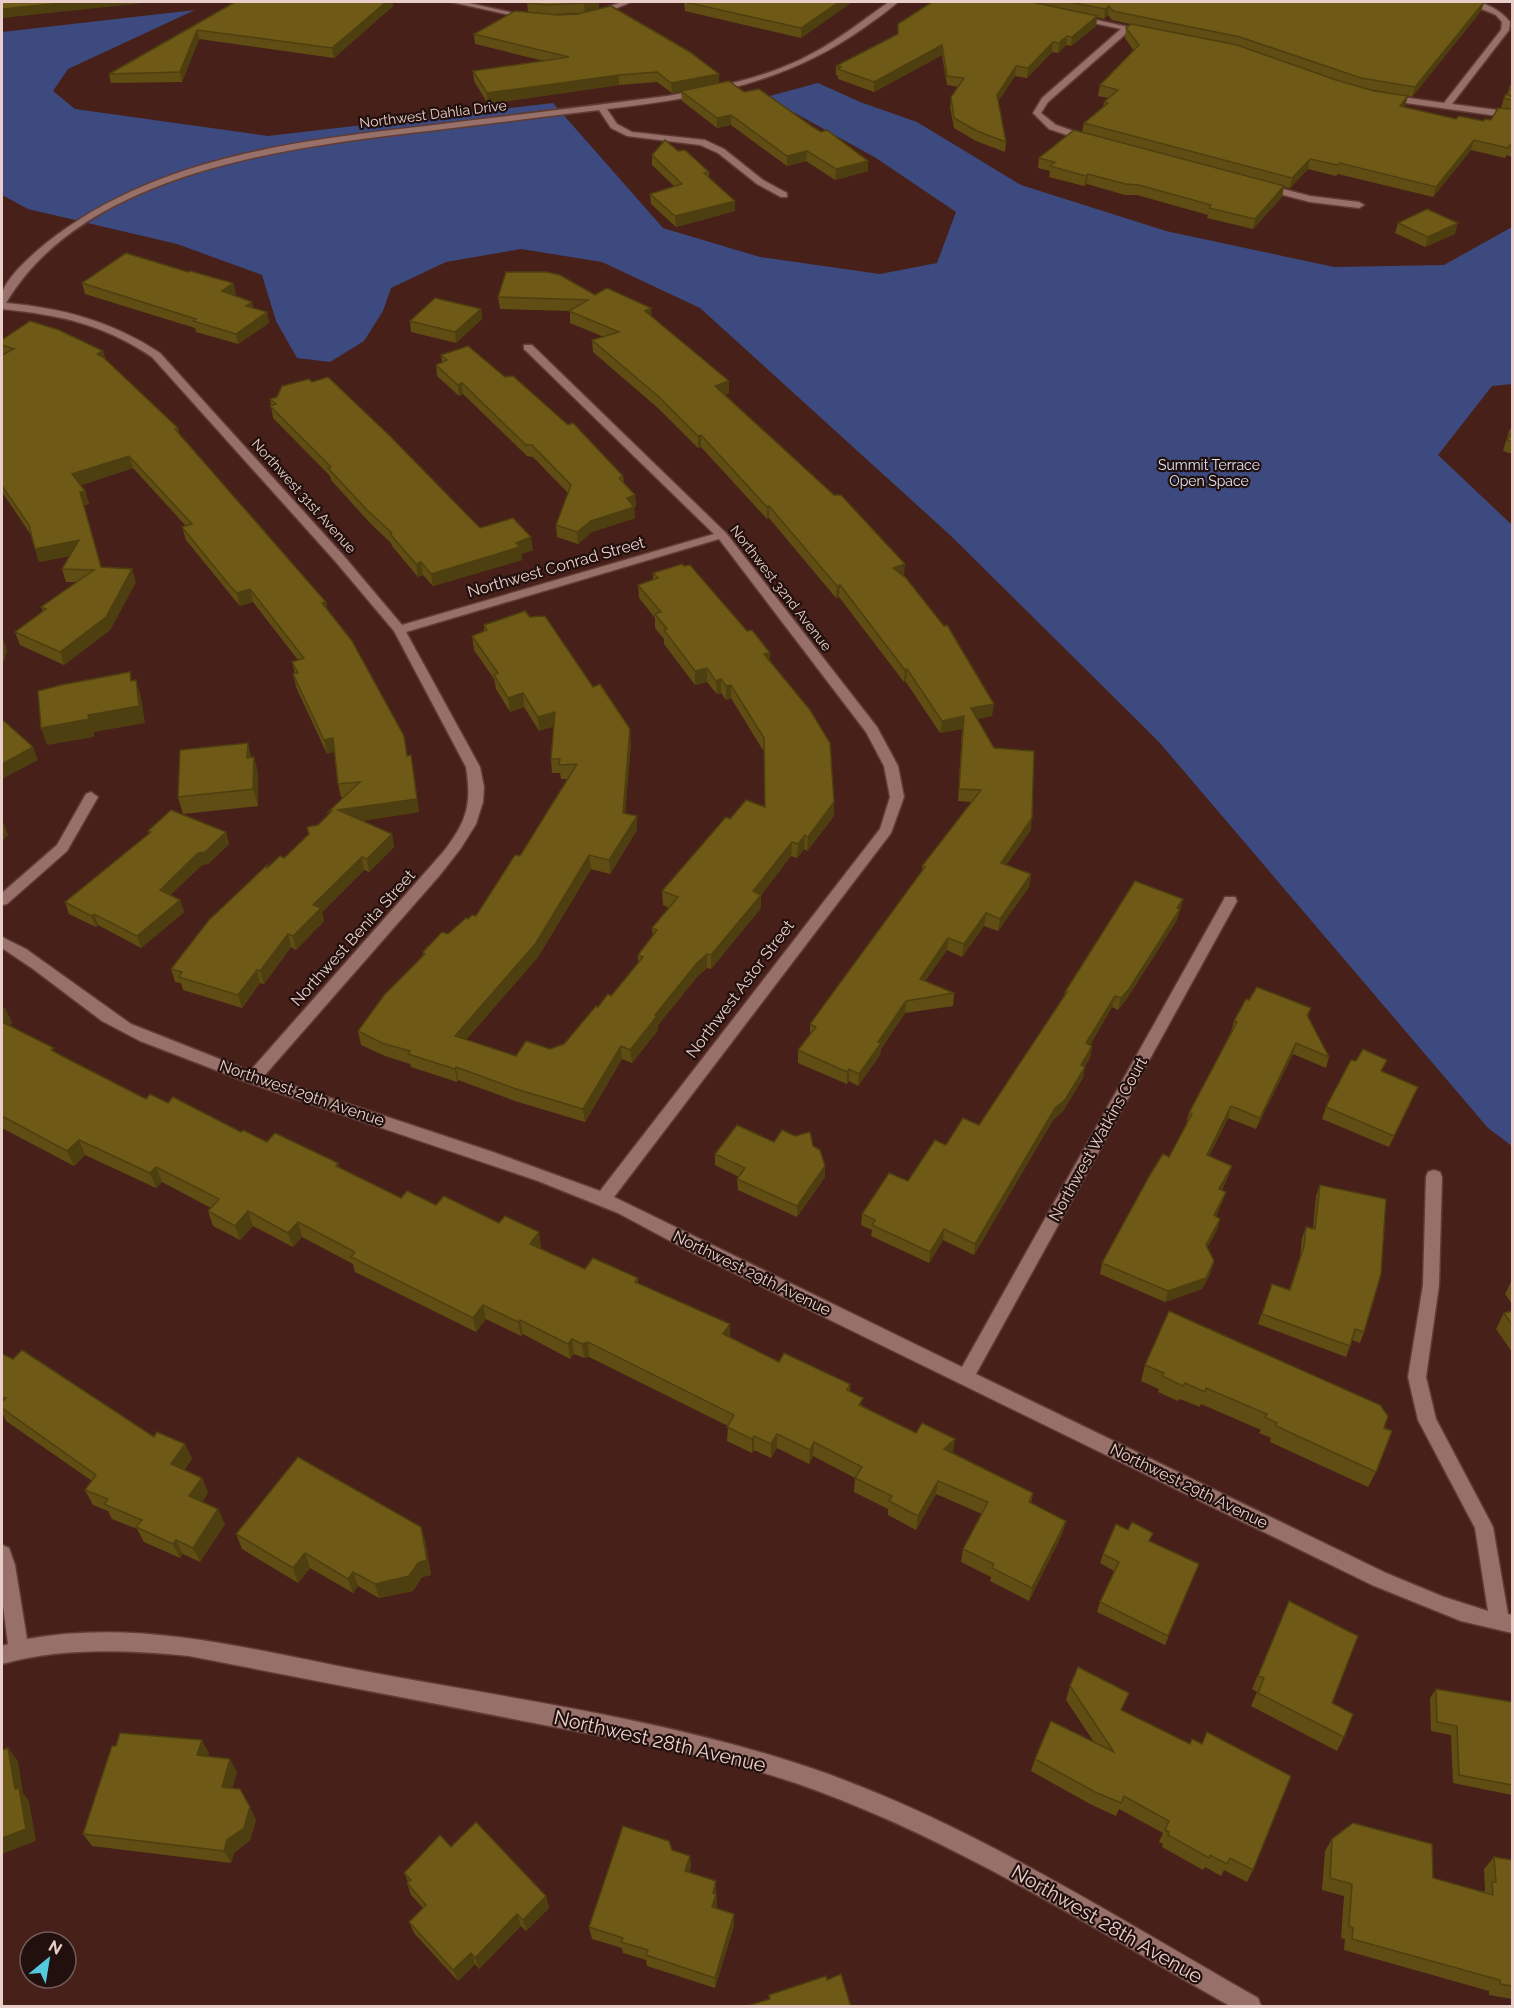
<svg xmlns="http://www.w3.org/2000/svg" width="1514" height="2008" font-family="Raleway,sans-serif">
<rect width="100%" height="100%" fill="#472019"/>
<path fill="#3c4a7f" d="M195,10L68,69L53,91L75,109L268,136L553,103L663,228L760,257L880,274L937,263L956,212L876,158L766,97L818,83L860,102L917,122L1021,185L1166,231L1334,267L1444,265L1512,227V384L1492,386L1438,455L1512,525V1146L1488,1128L1159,742L950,535L700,308L602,262L521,249L446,262L391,288L383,311L364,341L330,362L297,358L276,321L262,275L177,244L28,209L2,195V32Z"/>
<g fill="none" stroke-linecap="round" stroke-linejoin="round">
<g stroke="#613c35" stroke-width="3">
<g id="minor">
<path d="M451,2H464L532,17L528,19Z"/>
<path d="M621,2H631L599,16L592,14Z"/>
<path d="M889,2H898C888,11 876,19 865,27C784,85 703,97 607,109L617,124L632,132L705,140L724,149L763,180L787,193V197H781L757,184L718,153L700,145L627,136L611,128L599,110C542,117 485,124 428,131C290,147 84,171 6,303C62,308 112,321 160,353L343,555L402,625L714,534L524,349V345H532L726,533L877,727L898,766L904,797L891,833L614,1197L962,1367L1223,901L1225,897H1235L1237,901L976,1374L1386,1573L1444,1597L1488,1611L1475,1528L1418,1420L1408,1377L1423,1285L1426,1177L1428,1172L1434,1170L1440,1172L1442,1177L1439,1285L1426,1377L1436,1419L1493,1527L1508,1614L1512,1615V1633L1461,1621L1372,1585L687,1250L618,1213L538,1181L252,1084L140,1041L102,1021L33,969L2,948V937L26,949L131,1024L250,1071L444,851C467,821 472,804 466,767L394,631L335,561L152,357C103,324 60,315 2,309C2,305 1,300 2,295C4,279 33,254 45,244C157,154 305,140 442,124C517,115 592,106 667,96C717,87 768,78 813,53C840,39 864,19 889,2ZM719,539L866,732L884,766L890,797L880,829L600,1191L493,1152L264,1076L440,875L461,848L476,824L483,802L484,787L480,767L406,632Z"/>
<path d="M1465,2C1482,0 1500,9 1510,22L1509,30L1452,104L1512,112V118L1385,100L1384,98L1388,95L1444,103L1501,30L1502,22L1496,15Z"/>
<path d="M1075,15L1150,32L1146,34L1129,31L1048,102L1041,113L1056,125L1091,137L1092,139L1088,142L1049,129L1033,113L1042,98L1121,29L1075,19Z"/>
<path d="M1264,184L1310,196L1359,202L1364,205L1359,208L1310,202L1261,189L1259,187Z"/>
<path d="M91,792L98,797L67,851L7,904L2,905V893L57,845L86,794Z"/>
<path d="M2,1545L9,1548L15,1565L27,1639C140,1618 253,1650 364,1671C513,1699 666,1719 811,1768C969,1822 1113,1916 1258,1998L1261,2006H1230C1094,1929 962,1844 815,1790C726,1757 632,1742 539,1724C423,1701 306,1679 189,1656C125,1650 64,1647 2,1664V1646L8,1644L2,1598Z"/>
</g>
</g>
<use href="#minor" fill="#967069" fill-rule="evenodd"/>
</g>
<g fill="#5f4d13" fill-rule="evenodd">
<path d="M235,2H392L393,6L334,58L199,39L182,82L111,83L109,74Z"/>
<path d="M598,2L599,8L590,11L719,83L744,92L868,171L835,180L806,161L787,166L731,125L717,128L682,101L681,91L672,93L657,82L619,85L488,104L474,81L473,71L544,61L475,44L474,34L528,12L527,3ZM581,13L577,14H554Z"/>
<path d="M684,2H852L801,38L685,11Z"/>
<path d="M932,2H1489L1488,3L1484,2L1481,11L1412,97L1408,96L1404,107L1456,119L1483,121L1491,120L1501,108L1504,98L1507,95L1509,89L1512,82V157L1507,155L1505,158L1471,150L1433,197L1338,174L1336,176L1308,169L1290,188L1284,187L1282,197L1253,229L1207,218L1208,215L1137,195H1125L1087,184L1084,186L1049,177L1050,171L1038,168L1039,158L1082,132L1084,123L1103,107L1104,102L1108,98L1098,96L1100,85L1134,51L1125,38L1126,28L1130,24L1112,20L1108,15L1104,19L1097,17L1096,26L1071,46L1066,45L1058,53L1052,52L1027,78L1015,76L998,101L1006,142L1005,152L976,141L954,128L950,107L951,97L958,87L947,85L942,55L874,92L838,79V76L836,75V66L898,34V24ZM1368,89L1402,95L1374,91Z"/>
<path d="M678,151L709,172V178L735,211L676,227L651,204L650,194L675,187L652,165V155Z"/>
<path d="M1398,223L1455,234L1425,247L1395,233Z"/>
<path d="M188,272L233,283L236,294L233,295L252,302L253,308L267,312L269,323L238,344L196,332L195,328L85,294L82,283Z"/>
<path d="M595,295L652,317L729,381V393L725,395L904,576L992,716L977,719L1031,830L1006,865L1031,874L1029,887L998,931L984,926L962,957L947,950L925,981L954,993L953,1006L905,1013L881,1049L880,1055L858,1086L849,1081L847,1084L798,1063V1050L810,1035V1024L922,871V866L972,802L958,801L962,729L940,733L906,682H904L839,597L836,598L769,518L767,519L701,447L698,448L659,409L593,352L592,340L604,337L570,323V311L500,309L498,297Z"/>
<path d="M481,309L482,319L456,343L411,332L410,321Z"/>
<path d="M2,340L106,360L178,428L179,434L326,602L328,611L408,756L413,769L419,812L361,821L392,834L394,847L369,872L364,870L322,912L324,921L296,950L291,947L264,984L260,983L242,1008L183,990L181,983L175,982L171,969L267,865L268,867L284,858L309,834L307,827L318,825L328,815L343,797H341L338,784L335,751L327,754L296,687L293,674H295L292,662L298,660L253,602L240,606L234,599L186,540L182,527L186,526L133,468L81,485L85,491L89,504L84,505L101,567L136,582L110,630L64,665L20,645L15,632L43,612L41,607L76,582H66L62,569L70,556L39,562L31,535L2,492Z"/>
<path d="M441,355L623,476L624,483L635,495L636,507H634L635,518L592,532L578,544L557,537L556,525L568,493L533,457L527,456L463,394L459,396L437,376L436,365L442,362Z"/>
<path d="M270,399L480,528L533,550L521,554L522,560L433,586L423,575L418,577L392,546L391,543L369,522L331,480L330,476L273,418Z"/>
<path d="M1512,427V454L1503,451L1509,431Z"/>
<path d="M653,573L770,662L834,816L807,851L804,849L797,858L791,856L761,895V908L711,969L707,968L697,977L658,1025V1030L632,1063L622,1059L585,1122L518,1102L458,1080L457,1082L411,1067L410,1064L385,1056L361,1045L358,1031L423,955V952L468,919L476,916L520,856L568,779H561L560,773H552L551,759L554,726L539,731L524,707L510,712L496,689L494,679L474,650L472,636L484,631V625L631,743L625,813L637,830L610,874L591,869L538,957L466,1040L516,1056L550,1049L564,1044L598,1007L611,996L638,963V955L653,936L652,928L669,908L663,905L662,891L730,819L765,807L764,752L731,698L726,700L721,693L717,694L707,682L695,685L664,644V639L655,628V618L639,598L638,585L653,580Z"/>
<path d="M248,743L251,757H254L258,774V806L183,814L178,797Z"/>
<path d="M148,831L226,832L229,844L208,864L202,865L170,895L180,900L184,912L141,948L98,925L96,927L69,914L65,902L149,834Z"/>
<path d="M1183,899L1177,920L1126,1000L1118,1010L1112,1007L1090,1045L1092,1046L1090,1058L1084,1067L1083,1078L1063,1111L1053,1120L974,1255L943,1240L929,1263L871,1236L872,1230L861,1225L862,1214L908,1181L946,1145L979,1125L1064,997L1065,992Z"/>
<path d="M1249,1000L1311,1008L1308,1017L1329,1057L1326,1068L1293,1054L1256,1129L1228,1118L1209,1156L1228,1177L1222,1190L1226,1192L1222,1203L1216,1216L1220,1219L1217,1230L1207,1247L1211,1272L1202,1289L1165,1302L1100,1274L1102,1263L1169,1157L1187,1124H1186L1189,1113L1231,1032L1234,1021Z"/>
<path d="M2,1006L12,1023L9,1025L56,1053L146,1099L168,1103L267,1142L338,1163L339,1168L401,1198L436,1205L541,1247L540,1249L585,1269L638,1278V1283L730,1324V1337L779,1362L850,1384V1391L863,1406L953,1453L1033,1493L1031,1503L1066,1521L1062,1534L1029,1601L990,1581L991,1577L961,1562L963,1549L982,1514L936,1494L916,1530L888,1515V1509L854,1492L855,1478L813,1456L809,1464L777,1448L771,1458L754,1450L752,1453L727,1441L728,1426L589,1357L584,1358L574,1354L570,1359L523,1334L521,1336L486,1319L476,1332L355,1272L353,1264L302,1237L293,1247L253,1226L240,1240L213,1226L208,1211L211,1208L162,1182L156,1188L85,1155L74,1166L2,1128Z"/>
<path d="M1382,1072L1418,1087L1389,1147L1322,1119L1326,1107Z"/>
<path d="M774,1142L813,1146L825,1177L797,1217L738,1190L737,1179L739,1177L715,1165V1154Z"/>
<path d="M1320,1185L1364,1332L1360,1343L1352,1340L1346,1357L1258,1324L1272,1284L1289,1290L1300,1257L1302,1238L1306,1227L1313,1229L1316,1196Z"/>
<path d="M1512,1280V1304L1505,1294Z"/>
<path d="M1512,1311V1352L1496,1329L1504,1313Z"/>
<path d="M2,1354L154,1437L185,1444L192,1459L184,1470L202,1478L208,1493L202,1502L225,1524L200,1562L183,1554L180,1558L144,1542L137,1529L112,1519L108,1511L93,1505L85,1490L92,1481L6,1421L2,1412Z"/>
<path d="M1145,1365L1384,1428L1376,1472L1368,1487L1270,1442L1271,1438L1259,1433L1261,1430L1201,1404L1200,1407L1180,1399L1178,1401L1158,1392L1159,1389L1141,1381Z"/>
<path d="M421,1527L425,1541L431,1575L422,1577L413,1591L379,1598L358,1586L353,1593L310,1568L298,1583L242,1549L236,1534Z"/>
<path d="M1150,1541L1199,1564L1165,1645L1097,1612L1100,1602L1114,1571L1100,1563L1103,1554Z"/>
<path d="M1289,1601L1344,1737L1337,1751L1251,1706L1257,1692L1252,1689Z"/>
<path d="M1070,1686L1122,1711L1253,1870L1247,1882L1224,1870L1221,1876L1205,1867L1203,1870L1162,1847L1163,1844L1159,1842L1163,1833L1119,1809L1116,1816L1090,1804L1031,1771L1035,1759L1094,1742L1066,1700Z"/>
<path d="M1436,1689L1512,1702V1795L1453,1783L1451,1735L1431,1731L1430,1698Z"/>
<path d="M209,1753L208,1756L237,1772L232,1789L256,1820L250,1840L234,1853L231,1863L92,1846L83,1834Z"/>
<path d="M1332,1839L1433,1878L1483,1892L1485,1890L1484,1869L1494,1857L1512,1860V1999L1489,1995V1991L1344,1950L1345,1939L1341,1938L1344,1896L1322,1890L1325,1851Z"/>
<path d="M451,1847L546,1896L549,1908L526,1931L521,1926L479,1969L475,1964L458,1981L414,1933L409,1922L423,1908L411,1895L407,1883L408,1882L404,1873Z"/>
<path d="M672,1850L690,1856L691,1868L689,1872L716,1892L717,1905L716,1908L734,1914V1926L715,1988L647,1966L646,1960L623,1953L622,1948L592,1939L589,1927Z"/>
</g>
<g fill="#4d3f0f">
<path d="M71,2H153L2,18V9Z"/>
<path d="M386,2H392L393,6L334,58L332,48Z"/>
<path d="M589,2H598L599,8L585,13L584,3Z"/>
<path d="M839,2H852L801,38V28Z"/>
<path d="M1484,2L1481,11L1412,97L1415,87Z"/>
<path d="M1109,6L1108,15L1104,19L1105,9Z"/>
<path d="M1097,16L1096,26L1071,46L1072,37Z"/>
<path d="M197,30L199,39L182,82L180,72Z"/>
<path d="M1067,36L1066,45L1058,53L1059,43Z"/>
<path d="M1053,42L1052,52L1027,78L1028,68Z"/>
<path d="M942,45V55L874,92V82Z"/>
<path d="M1016,66L1015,76L996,105L997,95Z"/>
<path d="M719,74V84L672,93L671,83Z"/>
<path d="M619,75V85L488,104L487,93Z"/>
<path d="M1408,96L1405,106L1397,116L1400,106Z"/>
<path d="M731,115V125L717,128V118Z"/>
<path d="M1474,140L1471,150L1433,197L1436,187Z"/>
<path d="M807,151L806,161L787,166V156Z"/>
<path d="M1310,159L1308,169L1290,188L1292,178Z"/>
<path d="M868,161V171L835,180L836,169Z"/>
<path d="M1088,174L1087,184L1084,186L1086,176Z"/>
<path d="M1284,186L1282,197L1253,229L1255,219Z"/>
<path d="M735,201V211L676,227L675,216Z"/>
<path d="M1458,223L1455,234L1425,247L1428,237Z"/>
<path d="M233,283L236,294L224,302L222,291Z"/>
<path d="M252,302L254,313L246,306Z"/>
<path d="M651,308L652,319L645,311Z"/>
<path d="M481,309L482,319L456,343L455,332Z"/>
<path d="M267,312L269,323L238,344L236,334Z"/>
<path d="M103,351L107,363L97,354Z"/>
<path d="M729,381V393L715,398V386Z"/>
<path d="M462,383L463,394L459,396L458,385Z"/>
<path d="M701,435V447L698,448V436Z"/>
<path d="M129,456L133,468L76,487L72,474Z"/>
<path d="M85,491L89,504L84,505L80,492Z"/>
<path d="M635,495L636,507H634L635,518L592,532L578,544L577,532L591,521L627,498Z"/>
<path d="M769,506V518L767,519V507Z"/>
<path d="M531,537L533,550L521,554L522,560L433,586L431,574Z"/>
<path d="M79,540L83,553L39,562L35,549Z"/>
<path d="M421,562L423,575L418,577L416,564Z"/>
<path d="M905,564L904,576L893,568Z"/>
<path d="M132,569L136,582L110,630L64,665L60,652Z"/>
<path d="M840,585L839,597L836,598L837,586Z"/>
<path d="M250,589L253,602L240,606L237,593Z"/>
<path d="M326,602L329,615L322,603Z"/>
<path d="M2,636L7,651L2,666Z"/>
<path d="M770,653V667L764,654Z"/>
<path d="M707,668V682L695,685V671Z"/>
<path d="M907,669L906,682H904L905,670Z"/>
<path d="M721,679V693L717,694L716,681Z"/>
<path d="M136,680L141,697L145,723L94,732V737L47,745L41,728L88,715Z"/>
<path d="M731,685V698L726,700V686Z"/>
<path d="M523,693L524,707L510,712L508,698Z"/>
<path d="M994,704L992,716L970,721L971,708Z"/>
<path d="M555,712L556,726L539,731L538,717Z"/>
<path d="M964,716L962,729L940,733L942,721Z"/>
<path d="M630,729L631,743L624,827L623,813Z"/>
<path d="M333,738L336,751L327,754L324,740Z"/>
<path d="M248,743L252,760L247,758Z"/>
<path d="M33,747L38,760L2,779V764Z"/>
<path d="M411,755L419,812L341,824L338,810Z"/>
<path d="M254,757L258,774V806L253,789Z"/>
<path d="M834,802V816L807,851L808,837Z"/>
<path d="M637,816V830L610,874L609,860Z"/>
<path d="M1032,818L1031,830L999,875L1001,863Z"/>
<path d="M3,822L8,835L2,841V824Z"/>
<path d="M226,832L229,844L208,864L202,865L164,901L160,890L198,853Z"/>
<path d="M392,834L394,847L369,872L367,859Z"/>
<path d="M805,835L804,849L797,858L798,844Z"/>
<path d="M792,842L791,856L761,895V908L711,969V955L753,891Z"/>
<path d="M589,855L591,869L538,957L457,1050L455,1036Z"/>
<path d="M362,857L364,870L322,912L324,921L296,950L293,936L313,905Z"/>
<path d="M1031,874L1029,887L998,931L1000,919Z"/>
<path d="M1183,899L1177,920L1126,1000L1118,1010L1121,998Z"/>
<path d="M180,900L184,912L141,948L137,936Z"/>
<path d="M986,913L984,926L962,957L964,944Z"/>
<path d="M94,914L98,925L96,927L91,916Z"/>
<path d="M288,934L291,947L264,984L260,971Z"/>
<path d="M948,938L947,950L918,991L920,979Z"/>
<path d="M707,954V968L697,977L658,1025V1030L632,1063L630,1050L655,1015L697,963Z"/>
<path d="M257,970L260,983L242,1008L238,995Z"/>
<path d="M1115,996L1112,1007L1084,1055L1086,1043Z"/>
<path d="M906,1001L905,1013L881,1049L880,1055L858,1086L859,1074L878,1042Z"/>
<path d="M5,1007L12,1023L2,1032V1010Z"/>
<path d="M1296,1043L1293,1054L1256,1129L1260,1118Z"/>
<path d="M621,1046L622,1059L585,1122L583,1109Z"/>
<path d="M1092,1046L1090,1058L1079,1076L1081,1065Z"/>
<path d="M456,1067L458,1080L457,1082L455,1069Z"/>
<path d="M1085,1067L1083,1078L1063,1111L1053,1120L974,1255L975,1244L1055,1108Z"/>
<path d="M849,1069V1081L847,1084V1072Z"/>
<path d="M1231,1106L1228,1118L1204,1166L1207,1155Z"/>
<path d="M79,1140L85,1155L74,1166L67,1151Z"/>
<path d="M825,1166V1177L797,1217V1206Z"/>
<path d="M1232,1166L1228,1177L1216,1200L1219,1189Z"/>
<path d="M156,1167L162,1182L156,1188L150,1173Z"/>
<path d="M1226,1192L1222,1203L1211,1226L1214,1215Z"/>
<path d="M248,1211L253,1226L240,1240L235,1226Z"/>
<path d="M1220,1219L1217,1230L1203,1256L1206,1245Z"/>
<path d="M298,1222L302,1237L293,1247L288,1233Z"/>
<path d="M944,1229L943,1240L929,1263L930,1252Z"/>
<path d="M539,1232L541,1247L532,1259L530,1244Z"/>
<path d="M1214,1261L1211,1272L1202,1289L1165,1302L1168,1291Z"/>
<path d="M483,1305L486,1319L476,1332L473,1318Z"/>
<path d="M520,1320L523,1334L521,1336L518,1322Z"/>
<path d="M730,1324V1338L723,1334Z"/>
<path d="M572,1339L574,1354L570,1359L568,1344Z"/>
<path d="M588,1342L589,1357L584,1358L582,1344Z"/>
<path d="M777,1434V1448L771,1458V1444Z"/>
<path d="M754,1436V1450L752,1453V1439Z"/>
<path d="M955,1439L953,1453L944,1449Z"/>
<path d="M814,1442L813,1456L809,1464L810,1450Z"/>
<path d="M185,1444L192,1459L178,1479L171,1464Z"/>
<path d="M202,1478L208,1493L196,1511L189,1496Z"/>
<path d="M938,1481L936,1494L916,1530L918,1516Z"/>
<path d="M218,1509L225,1524L200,1562L193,1548Z"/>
<path d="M1066,1521L1062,1534L1029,1601L1032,1588Z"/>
<path d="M421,1527L425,1541L431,1575L422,1577L413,1591L379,1598L375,1584Z"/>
<path d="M176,1540L183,1554L180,1558L173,1544Z"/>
<path d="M305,1553L310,1568L298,1583L293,1568Z"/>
<path d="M353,1572L358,1586L353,1593L348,1579Z"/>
<path d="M202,1740L209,1753L204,1768L197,1755Z"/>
<path d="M8,1748L18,1761L23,1793L29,1801L36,1841L2,1854V1838L15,1789Z"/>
<path d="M230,1759L237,1772L229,1800L222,1787Z"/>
<path d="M250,1807L256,1820L250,1840L234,1853L231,1863L224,1851L227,1840Z"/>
<path d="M690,1856L691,1868L686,1883L685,1871Z"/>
<path d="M716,1881V1892L714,1904L716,1894L717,1905L713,1919V1893Z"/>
<path d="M546,1896L549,1908L526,1931L523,1920Z"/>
<path d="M517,1914L521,1926L479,1969L475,1958Z"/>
<path d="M734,1914V1926L715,1988V1978Z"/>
<path d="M471,1953L475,1964L458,1981L453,1970Z"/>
</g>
<g fill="#6e5a16" stroke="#4d3f0f" stroke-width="1.5">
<path d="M2,2H71L2,9Z"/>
<path d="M235,2H386L332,48L197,30L180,72L109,74Z"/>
<path d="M530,2H589L584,3L547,5L527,3Z"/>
<path d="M685,2H839L801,28Z"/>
<path d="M932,2H1032L1097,16L1072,37L1067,36L1059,43L1053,42L1028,68L1016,66L997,95L1006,142L977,131L954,118L951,97L964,78L947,76L942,45L874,82L838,69L841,67L836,66L898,34V24Z"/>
<path d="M1069,2H1484L1415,87L1361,78L1240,37L1113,11L1109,6L1105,9Z"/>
<path d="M611,6L690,52L719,74L671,83L657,72L619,75L487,93L473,71L569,57L474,34L515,11L558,15L577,14Z"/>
<path d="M1131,24L1237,45L1336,80L1374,91L1408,96L1400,106L1456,119L1459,116L1483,121L1486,119L1491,120L1498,108L1512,109V146L1510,145L1508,148L1474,140L1436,187L1340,163L1338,165L1310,159L1292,178L1084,123L1108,103L1104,102L1118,90L1100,85L1139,45L1126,28Z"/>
<path d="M729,81L744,92L759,89L813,127L821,132L827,130L868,161L836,169L807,151L787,156L731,115L717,118L681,91Z"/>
<path d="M1512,82V89H1509Z"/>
<path d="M1506,94L1512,97V100L1504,98Z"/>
<path d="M1074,130L1284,186L1255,219L1209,208L1211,205L1139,185L1126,184L1088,174L1086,176L1050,166L1055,162L1039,158Z"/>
<path d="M665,140L678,151L685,150L709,172L704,173L735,201L675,216L650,194L682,184L652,155Z"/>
<path d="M1427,209L1458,223L1428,237L1398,223Z"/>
<path d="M126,253L188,272L190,271L233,283L222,291L252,302L246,306L267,312L236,334L193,321L196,319L82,283Z"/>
<path d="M506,272H547L560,275L595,295L607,288L651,308L645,311L729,381L715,386L834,495H841L905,564L893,568L906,578L944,626L947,625L994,704L971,708L994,748L1034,751L1032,818L1001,863L1031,874L1000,919L986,913L964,944L948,938L920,979L954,993L906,1001L878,1042L881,1043L859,1074L849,1069L847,1072L798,1050L816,1027L810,1024L925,867L922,866L981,790L959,789L964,716L942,721L907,669L905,670L840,585L837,586L769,506L767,507L701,435L698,436L659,397L592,340L619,332L569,311L588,300L498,297Z"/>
<path d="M435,298L481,309L455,332L410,321Z"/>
<path d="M30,321L59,330L103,351L97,354L103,357L178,428L175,429L326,602L322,603L352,641L404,736L407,756L411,755L417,799L338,810L392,834L367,859L362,857L313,905L321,908L293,936L288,934L260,971L257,970L238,995L179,977L182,972L171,969L209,920L267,865V868L280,856L284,858L309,834L307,827L318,825L332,811L328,812L360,782L338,784L333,738L324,740L293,674L298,673L292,662L304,658L250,589L237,593L230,586L182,527L192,524L129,456L72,474L85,491L80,492L101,567L132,569L106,617L60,652L15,632L46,609L41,607L94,570L62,569L79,540L35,549L29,525L2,486V355L14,349L2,345V340Z"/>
<path d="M468,346L505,377L513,376L568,425L573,423L623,476L619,478L635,495L627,498L634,507L591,521L577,532L556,525L571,485L532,445H526L462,383L458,385L436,365L447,360L441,355Z"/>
<path d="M328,377L390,436L480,528L513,518L531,537L516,543L520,547L431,574L421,562L416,564L390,534L392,533L367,510L328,468L331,467L270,406L276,404L270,399L277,397L282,386L309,379L312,382Z"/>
<path d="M1512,433V442L1507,440Z"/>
<path d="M682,564L684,566L690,565L747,631L752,630L770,653L764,654L810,710L830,743L834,802L808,837L805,835L798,844L792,842L753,891L761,895L711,955L707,954L697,963L655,1015L657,1016L630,1050L621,1046L583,1109L516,1089L456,1067L455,1069L408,1054L410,1051L382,1043L358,1031L385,994L425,954L423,952L442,932L448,934L466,918L468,919L472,915L476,916L515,855L520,856L577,764L559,765L560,759H551L555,712L538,717L523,693L508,698L494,675L498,673L472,636L487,630L484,625L525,611L530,617L545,616L593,687L600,684L630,729L623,813L637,816L609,860L589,855L536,943L455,1036L516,1056L526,1041L550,1049L564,1044L596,1006L598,1007L608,994L611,996L643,957L638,955L657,930L652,928L678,897L662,891L726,817L730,819L746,800L765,807L764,738L731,685L726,686L721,679L716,681L707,668L695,671L664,630L667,629L655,614L661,612L638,585L658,578L653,573Z"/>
<path d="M130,672L131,681L136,680L139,706L88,715L89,719L41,728L38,691L61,685Z"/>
<path d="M4,721L33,747L2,764V723Z"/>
<path d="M248,743L247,758L254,757L253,789L178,797L180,750Z"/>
<path d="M171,810L226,832L205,852L198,853L160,890L180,900L137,936L94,914L91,916L65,902L151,832L148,831Z"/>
<path d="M1135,881L1183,899L1177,908L1180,909L1129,989L1121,998L1115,996L1086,1043L1092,1046L1081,1065L1085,1067L1065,1100L1055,1108L975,1244L944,1229L930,1252L872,1225L875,1220L862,1214L889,1173L908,1181L935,1140L946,1145L963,1118L979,1125L1067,992H1065Z"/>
<path d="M1257,987L1311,1008L1307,1015L1329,1057L1296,1043L1260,1118L1231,1106L1207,1155L1232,1166L1219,1189L1226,1192L1214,1215L1220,1219L1206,1245L1214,1261L1206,1278L1168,1291L1102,1263L1151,1173L1163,1154L1169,1157L1192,1114L1189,1113L1237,1022L1234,1021L1246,999L1249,1000Z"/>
<path d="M2,1022L54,1048L51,1050L62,1056L146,1099L150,1094L168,1103L173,1097L241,1132L243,1130L267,1142L275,1133L338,1163L336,1166L401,1198L407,1191L436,1205L444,1196L499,1223L505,1216L539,1232L530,1244L585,1269L593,1258L638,1278L635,1282L730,1324L723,1334L779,1362L784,1353L850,1384L847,1390L863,1398L859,1405L916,1433L922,1423L955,1439L944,1449L1033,1493L1029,1502L1066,1521L1032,1588L992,1568L994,1564L963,1549L988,1502L938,1481L918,1516L889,1501L892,1496L855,1478L862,1467L814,1442L810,1450L777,1434L771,1444L754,1436L752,1439L727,1427L734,1415L588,1342L582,1344L572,1339L568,1344L520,1320L518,1322L483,1305L473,1318L351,1257L355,1252L298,1222L288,1233L248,1211L235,1226L208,1211L219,1199L156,1167L150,1173L79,1140L67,1151L2,1116Z"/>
<path d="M1363,1049L1387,1060L1381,1071L1418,1087L1394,1136L1326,1107L1351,1060L1356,1061Z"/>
<path d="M737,1125L774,1142L782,1130L795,1136L810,1132L813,1146L820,1150L825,1166L797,1206L737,1179L745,1168L715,1154Z"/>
<path d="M1320,1185L1386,1199L1381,1274L1364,1332L1355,1329L1350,1346L1262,1314L1272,1284L1290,1290L1304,1246L1306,1227L1315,1229Z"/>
<path d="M1169,1311L1380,1405L1388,1416L1384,1428L1392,1431L1376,1472L1276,1426L1277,1423L1265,1417L1267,1414L1206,1388L1205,1392L1185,1383L1183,1386L1162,1376L1164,1373L1145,1365Z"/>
<path d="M1512,1311V1325L1504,1313Z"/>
<path d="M22,1350L154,1437L157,1432L185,1444L171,1464L202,1478L189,1496L218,1509L193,1548L176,1540L173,1544L136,1527L142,1520L104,1504L108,1499L85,1490L96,1475L2,1408V1402L6,1398L2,1397V1354L13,1359Z"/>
<path d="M298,1457L421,1527L427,1560L418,1563L409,1576L375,1584L353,1572L348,1579L305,1553L293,1568L236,1534Z"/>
<path d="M1132,1522L1153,1533L1149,1541L1199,1564L1168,1636L1100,1602L1119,1562L1103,1554L1116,1524L1128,1530Z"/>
<path d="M1289,1601L1358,1636L1332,1703L1353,1714L1344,1737L1258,1693L1264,1678L1258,1676Z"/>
<path d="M1078,1667L1129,1693L1121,1710L1190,1744L1192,1739L1202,1744L1207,1732L1291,1776L1253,1870L1230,1858L1227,1864L1210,1855L1209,1858L1168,1835L1169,1832L1165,1830L1169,1821L1124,1796L1121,1803L1095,1792L1035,1759L1051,1721L1114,1752L1070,1686Z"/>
<path d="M1436,1689L1512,1702V1785L1459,1775L1457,1726L1437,1722Z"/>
<path d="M120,1733L202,1740L197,1755L230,1759L222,1787L240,1789L250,1807L244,1828L227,1840L224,1851L83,1834L112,1746H116Z"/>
<path d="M8,1748L15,1789L19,1788L26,1829L2,1838V1750Z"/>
<path d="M476,1822L546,1896L523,1920L517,1914L475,1958L471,1953L453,1970L409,1922L426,1905L407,1883L411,1880L404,1873L440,1835L451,1847Z"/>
<path d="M1353,1823L1432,1844L1433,1878L1493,1895L1492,1882H1496L1494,1857L1512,1860V1986L1500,1984V1980L1352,1939L1353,1928L1349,1926L1352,1884L1330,1878L1332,1839Z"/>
<path d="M623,1826L669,1841L672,1850L690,1856L685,1871L716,1881L713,1893L716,1894L712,1907L734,1914L715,1978L646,1955L648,1950L621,1942L623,1938L589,1927Z"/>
<path d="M841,1974L851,2007H743L770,1999L769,1995L826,1976L827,1980Z"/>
</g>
<g text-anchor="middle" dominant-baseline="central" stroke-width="4.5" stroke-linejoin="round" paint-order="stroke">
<g font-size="14" fill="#e9cec9" stroke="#21100d">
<text transform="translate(433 114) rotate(-7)">Northwest Dahlia Drive</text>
<text transform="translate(304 496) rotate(48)">Northwest 31st Avenue</text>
<text transform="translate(781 588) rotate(52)">Northwest 32nd Avenue</text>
</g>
<g font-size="14" fill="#dde4f7" stroke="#21100d">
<text x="1209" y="465">Summit Terrace<tspan x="1209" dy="16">Open Space</tspan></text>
</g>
<g font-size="16" fill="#e9cec9" stroke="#21100d">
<text transform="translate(556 567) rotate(-16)">Northwest Conrad Street</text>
<text transform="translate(353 938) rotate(-48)">Northwest Benita Street</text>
<text transform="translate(740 989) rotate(-53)">Northwest Astor Street</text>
<text transform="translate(302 1093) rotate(19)">Northwest 29th Avenue</text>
<text transform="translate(1098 1139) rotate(-61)">Northwest Watkins Court</text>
<text transform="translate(752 1273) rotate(26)">Northwest 29th Avenue</text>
<text transform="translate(1189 1486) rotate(26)">Northwest 29th Avenue</text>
</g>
<g font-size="20" fill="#e9cec9" stroke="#21100d">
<text transform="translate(660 1741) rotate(13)">Northwest 28th Avenue</text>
<text transform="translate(1107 1924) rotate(30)">Northwest 28th Avenue</text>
</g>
</g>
<rect width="1514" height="2008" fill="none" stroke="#e9cec9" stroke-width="6"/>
<g transform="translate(48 1960) rotate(30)"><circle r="28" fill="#21100d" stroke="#715c58" stroke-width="1.5"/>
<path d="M0-4.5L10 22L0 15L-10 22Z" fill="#55cadf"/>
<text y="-9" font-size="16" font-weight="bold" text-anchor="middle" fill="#e9cec9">N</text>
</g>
</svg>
